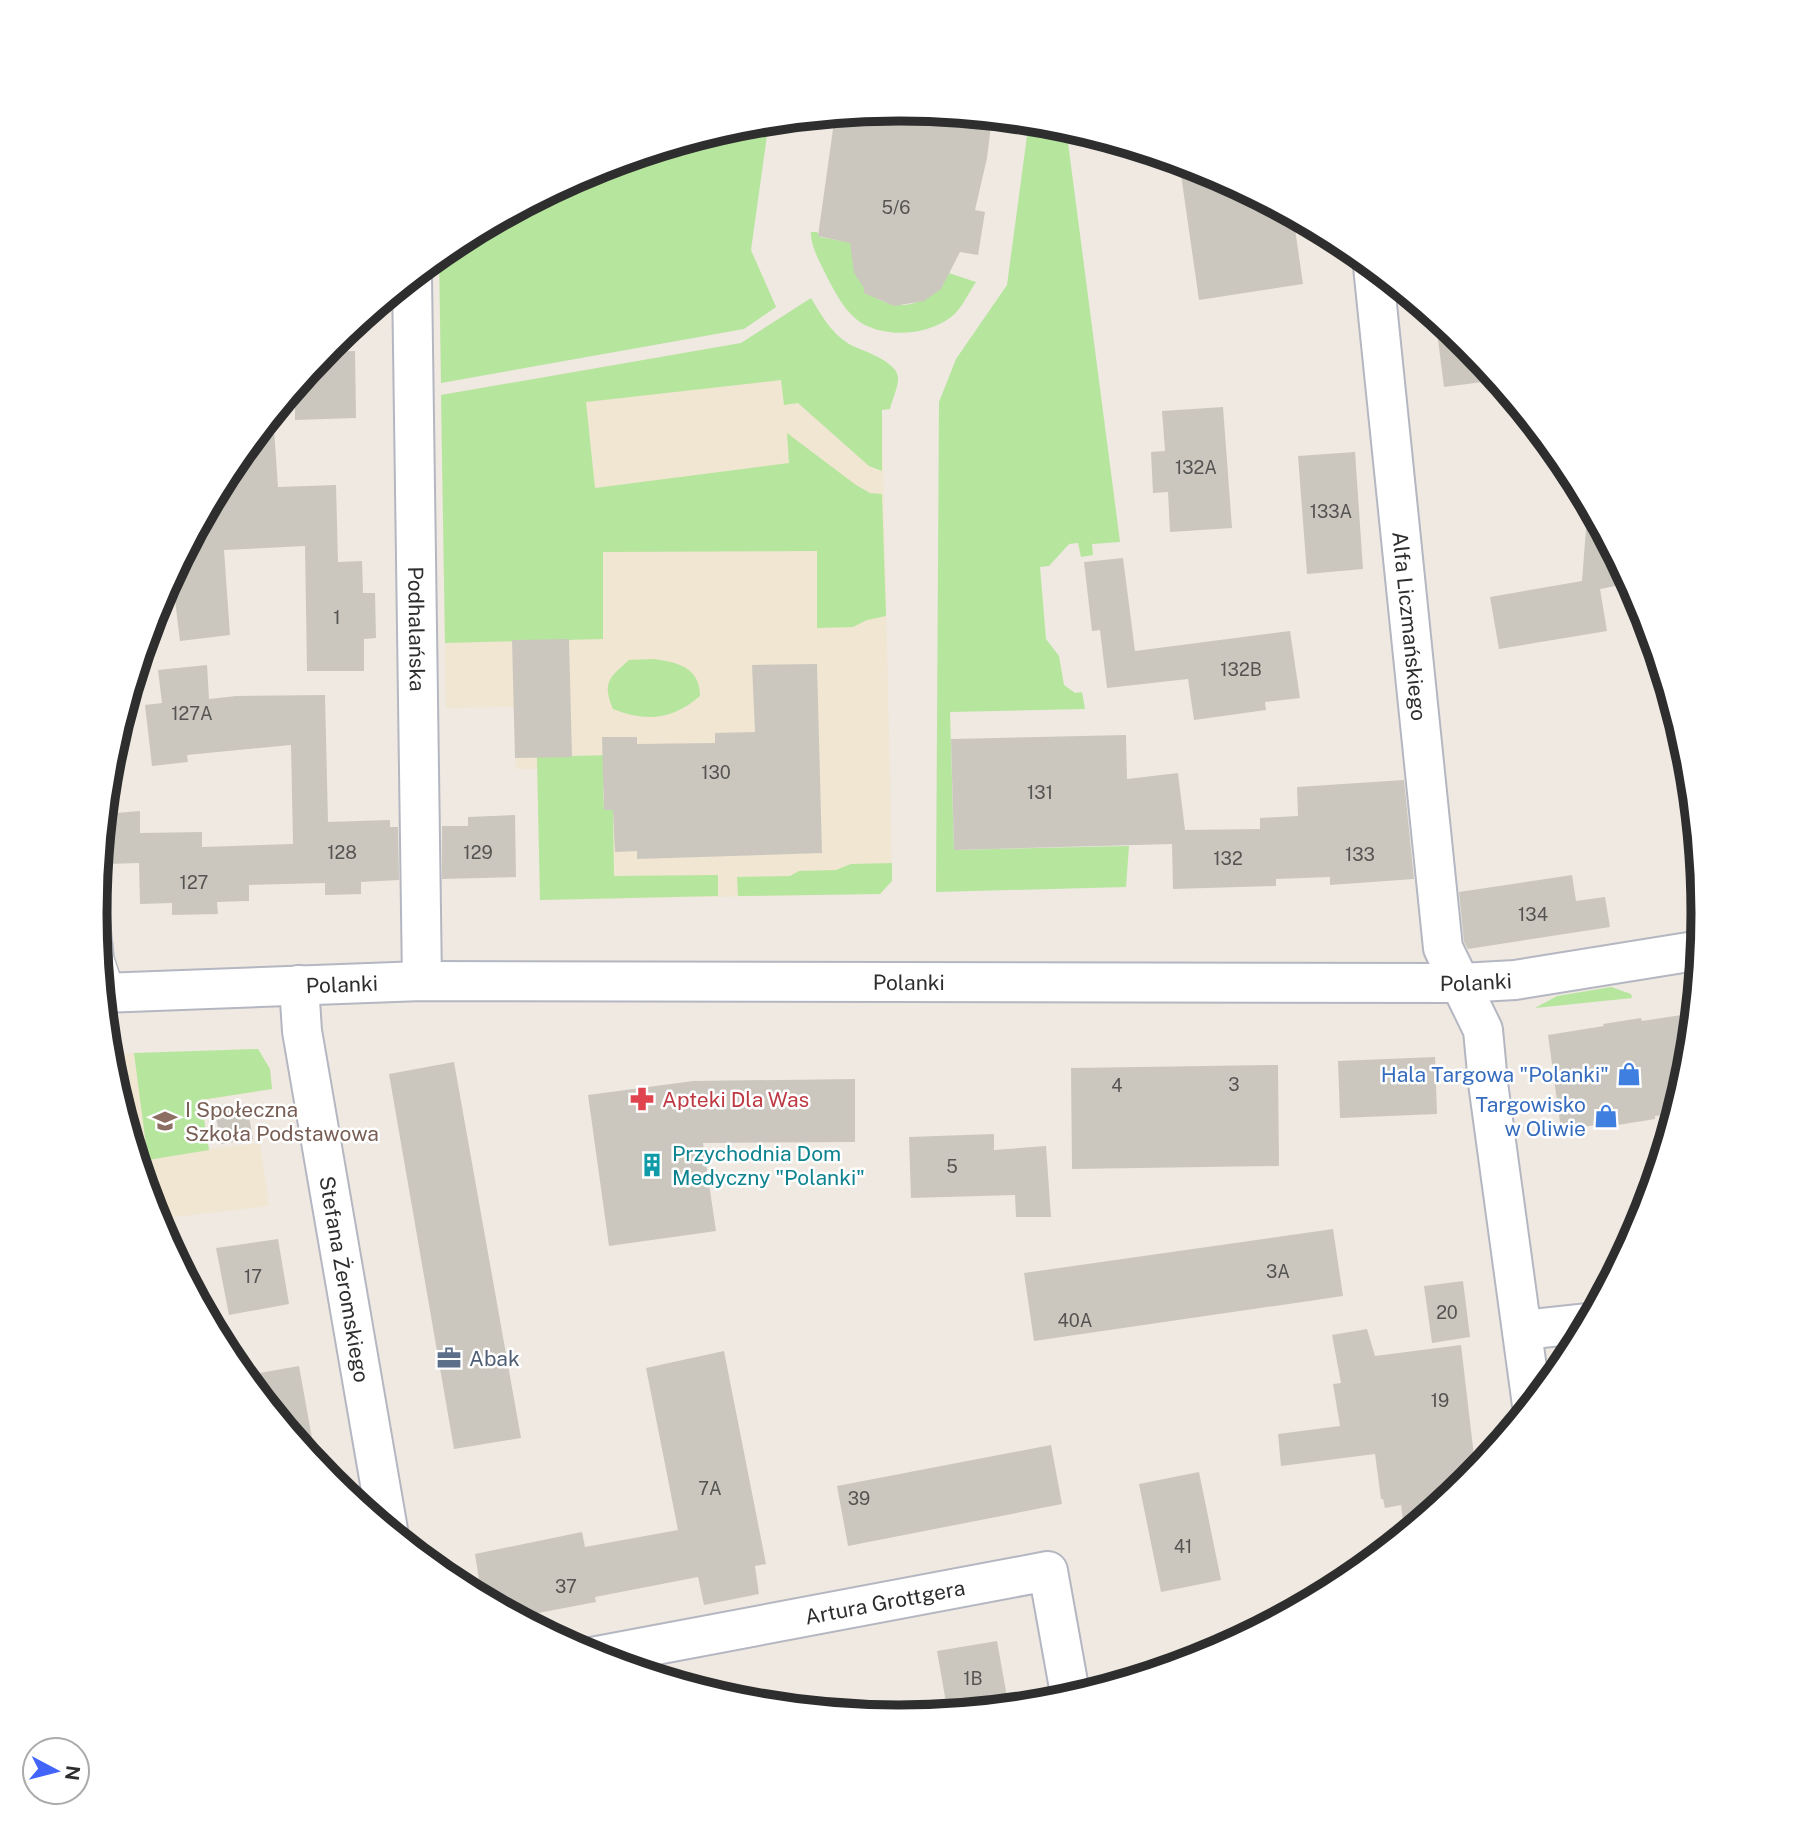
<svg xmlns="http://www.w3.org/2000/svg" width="1799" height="1827" font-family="'Public Sans',sans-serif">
<rect width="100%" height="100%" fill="#efe9e1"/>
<g fill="#f0e6d1">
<path d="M741,343L882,409L892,881L880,894L540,900L537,769H516L514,707L446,708L441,395Z"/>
<path d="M258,1049L270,1069L272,1089L201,1101L209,1149L260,1143L269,1206L157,1219V1224L110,1070L108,1054Z"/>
</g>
<g fill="#b6e59e">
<path d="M769,121L751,250L776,307L744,329L441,383L439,255L453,244L592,170L743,124Z"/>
<path d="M1029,121L1066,127L1120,542L1092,544L1093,555L1081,557L1078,543L1069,544L1049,566L1040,567L1046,639L1059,656L1064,685L1075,693L1082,692L1085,709L950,712L954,850L1129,846L1126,887L936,892L939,402L956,359L1007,285Z"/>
<path d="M811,232H817L820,237L853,243L863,286C868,291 874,297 880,300C907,314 937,297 949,273L976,282C969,292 961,310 951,317C928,335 889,338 863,324C846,314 836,294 827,277C821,264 810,246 811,232Z"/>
<path d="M811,298C822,316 831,333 849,344C860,350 897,361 898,377C899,386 892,400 890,409L882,410V471L869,466L798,403L784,405L781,380L586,402L595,488L789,463L787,433L856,485L870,493L882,494L886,616L867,620L853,627L817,628V551L603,552V639L445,643L441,395L741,343Z"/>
<path d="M653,659C677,662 700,667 700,696C672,720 646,722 613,709C602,682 609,678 629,660Z"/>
<path d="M611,755L603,789L604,810H613L614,876L718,875V896L540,900L537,757Z"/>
<path d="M892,863V881L880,894L738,896L737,877L790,876L799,871L836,870L851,864Z"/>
<path d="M1611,987L1631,994L1632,998L1535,1008L1557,996Z"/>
<path d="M258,1049L270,1069L272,1089L201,1100L209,1150L148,1160L134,1053Z"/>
</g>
<g fill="#cbc7bf">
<path d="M900,108L992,118L987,158L975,210L985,212L978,255L960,252L941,289L924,301L894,306L864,293V288L854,273L850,243L818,236L835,115Z"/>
<path d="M1179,161L1208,170L1293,215L1303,284L1199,300Z"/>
<path d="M1435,316L1469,345L1498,380L1444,387Z"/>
<path d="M355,351L356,418L295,420V387L324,352Z"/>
<path d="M1223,407L1232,528L1170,532L1168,492L1153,493L1151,452L1165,451L1162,411Z"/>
<path d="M273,414L278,487L336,485L338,562L362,561L363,593H375L376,638L364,639V671H307L305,546L224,550L230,635L180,641L172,575L230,466Z"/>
<path d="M1355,452L1363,569L1307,574L1298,456Z"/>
<path d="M1588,503L1631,583L1600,589L1607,631L1499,649L1490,597L1582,581Z"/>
<path d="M1123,558L1135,651L1290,631L1300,698L1265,702L1266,710L1194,720L1188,679L1107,688L1100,630L1092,631L1084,562Z"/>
<path d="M569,639L572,757L515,758L512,640Z"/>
<path d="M817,664L822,853L637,859V851L615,852L613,810H604L602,737H637V744L715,743V733L755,732L752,665Z"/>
<path d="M207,665L209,699L236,696L325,695L328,822L390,820V827H398L399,880L361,882V894L325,895V883L249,885V901L217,902L218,914L172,915V903L140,904L139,863L107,864L103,831L104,814L140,811V833L202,832V847L293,844L291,745L187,755L188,762L152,766L145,705L162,703L158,670Z"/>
<path d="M1126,735L1127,779L1178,773L1185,830L1260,829V818L1298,816L1297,787L1404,780L1414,879L1330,885V877L1276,879V886L1173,889L1172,844L954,850L951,739Z"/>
<path d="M515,815L516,877L442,879V826H468V817Z"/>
<path d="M1572,875L1576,901L1605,897L1610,927L1468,949L1464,942L1459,892Z"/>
<path d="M1695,1013L1689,1071L1676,1113L1655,1116V1119L1618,1125L1617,1122L1561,1130L1548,1035L1604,1026L1603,1024L1641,1018L1642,1021Z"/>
<path d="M1435,1057L1437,1114L1340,1118L1338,1061Z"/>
<path d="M454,1062L521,1438L454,1449L389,1074Z"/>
<path d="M1278,1065L1279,1166L1072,1169L1071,1068Z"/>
<path d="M855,1079V1142L703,1143L716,1231L609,1246L588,1095L693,1081Z"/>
<path d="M247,1105L253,1139L221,1144L215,1112Z"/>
<path d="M994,1134V1150L1046,1146L1051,1217H1016L1015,1195L911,1198L909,1137Z"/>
<path d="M1333,1229L1343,1296L1034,1341L1024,1273Z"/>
<path d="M278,1239L289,1304L229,1315L216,1248Z"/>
<path d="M1463,1281L1470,1337L1432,1343L1424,1286Z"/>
<path d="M1367,1329L1375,1356L1461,1345L1476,1473L1468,1483L1405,1535L1401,1505L1385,1508L1383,1499H1381L1375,1454L1281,1466L1278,1434L1340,1426L1333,1384L1341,1383L1332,1335Z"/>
<path d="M724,1351L766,1564L755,1566L759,1594L704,1605L698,1577L595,1597L596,1602L517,1617L482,1599L475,1554L582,1532L585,1547L678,1530L646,1368Z"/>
<path d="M299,1366L317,1466L242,1376Z"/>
<path d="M1051,1445L1062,1504L848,1546L837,1486Z"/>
<path d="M1199,1472L1221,1580L1161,1592L1139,1484Z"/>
<path d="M997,1641L1009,1708L948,1714L937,1651Z"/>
</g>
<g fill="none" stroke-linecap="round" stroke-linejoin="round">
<g stroke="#b4b7c1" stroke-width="26">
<path id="service" d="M96,902L102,959L113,992"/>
</g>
<g stroke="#b4b7c1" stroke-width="42">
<g id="minor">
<path id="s1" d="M1373,266L1443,948L1483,1030L1488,1083L1532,1405"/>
<path id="s2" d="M412,277L422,981"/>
<path id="s3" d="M299,985L302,1031L388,1530"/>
<path d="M1522,1330L1589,1323"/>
<path id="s4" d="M592,1657L1048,1571L1071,1699"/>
</g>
</g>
<g stroke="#b4b7c1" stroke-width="42">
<g id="tertiary">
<path id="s5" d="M102,993L422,981L1461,983L1515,980L1701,950"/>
</g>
</g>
<use href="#service" stroke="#fff" stroke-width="23"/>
<use href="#minor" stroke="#fff" stroke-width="38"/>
<use href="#tertiary" stroke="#fff" stroke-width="38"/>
</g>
<defs>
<g id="shop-bare" transform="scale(1.89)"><path d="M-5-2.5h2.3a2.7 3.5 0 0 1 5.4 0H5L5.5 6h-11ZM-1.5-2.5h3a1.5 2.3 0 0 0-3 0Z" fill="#3f7fe0" stroke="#fff" stroke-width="2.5" paint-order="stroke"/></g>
<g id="pharmacy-bare" transform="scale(1.89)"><path d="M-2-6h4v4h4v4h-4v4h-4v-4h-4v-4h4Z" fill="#e0444e" stroke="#fff" stroke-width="2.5" paint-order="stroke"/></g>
<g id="school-bare" transform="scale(1.89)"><path d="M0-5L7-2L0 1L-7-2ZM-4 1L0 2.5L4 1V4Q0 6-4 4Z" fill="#8d6e63" stroke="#fff" stroke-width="2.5" paint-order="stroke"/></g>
<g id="building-bare" transform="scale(1.89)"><path d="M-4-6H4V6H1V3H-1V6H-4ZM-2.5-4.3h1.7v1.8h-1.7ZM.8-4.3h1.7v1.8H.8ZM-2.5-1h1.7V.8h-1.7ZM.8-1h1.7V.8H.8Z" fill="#0f9aa8" stroke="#fff" stroke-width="2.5" paint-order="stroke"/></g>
<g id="office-bare" transform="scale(1.89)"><path d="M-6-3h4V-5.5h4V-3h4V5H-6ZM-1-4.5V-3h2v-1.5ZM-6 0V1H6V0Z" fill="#5c6f8a" stroke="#fff" stroke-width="2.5" paint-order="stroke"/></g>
</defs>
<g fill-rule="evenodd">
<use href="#shop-bare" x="1629" y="1074"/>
<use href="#pharmacy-bare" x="642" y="1099"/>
<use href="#shop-bare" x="1606" y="1116"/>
<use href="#school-bare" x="165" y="1121"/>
<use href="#building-bare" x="652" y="1165"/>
<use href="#office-bare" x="449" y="1358"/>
</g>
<g text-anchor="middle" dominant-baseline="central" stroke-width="5" stroke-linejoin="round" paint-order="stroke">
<g font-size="18" fill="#555452">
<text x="896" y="207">5/6</text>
<text x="1196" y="467">132A</text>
<text x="1331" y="511">133A</text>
<text x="337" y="617">1</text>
<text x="1241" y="669">132B</text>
<text x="192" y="713">127A</text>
<text x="716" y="772">130</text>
<text x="1040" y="792">131</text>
<text x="342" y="852">128</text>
<text x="478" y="852">129</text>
<text x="1360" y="854">133</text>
<text x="1228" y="858">132</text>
<text x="194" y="882">127</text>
<text x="1533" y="914">134</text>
<text x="1234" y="1084">3</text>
<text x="1117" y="1085">4</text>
<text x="952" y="1166">5</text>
<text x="1278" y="1271">3A</text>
<text x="253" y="1276">17</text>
<text x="1447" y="1312">20</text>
<text x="1075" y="1320">40A</text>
<text x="1440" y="1400">19</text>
<text x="710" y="1488">7A</text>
<text x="859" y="1498">39</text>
<text x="1183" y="1546">41</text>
<text x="566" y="1586">37</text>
<text x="973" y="1678">1B</text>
</g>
<g font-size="21" fill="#2e2e2e" stroke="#fff">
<text stroke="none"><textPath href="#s1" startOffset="362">Alfa Liczmańskiego</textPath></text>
<text stroke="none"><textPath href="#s2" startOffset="352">Podhalańska</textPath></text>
<text stroke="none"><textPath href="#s5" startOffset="1374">Polanki</textPath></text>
<text stroke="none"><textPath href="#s5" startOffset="240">Polanki</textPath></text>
<text stroke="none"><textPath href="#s5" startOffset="807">Polanki</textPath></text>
<text stroke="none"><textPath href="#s3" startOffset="298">Stefana Żeromskiego</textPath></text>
<text stroke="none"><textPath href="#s4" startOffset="298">Artura Grottgera</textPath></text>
</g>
<g font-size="21" fill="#366cbe" stroke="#fff" text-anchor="end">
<text x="1609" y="1074">Hala Targowa "Polanki"</text>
<text x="1586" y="1104">Targowisko<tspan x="1586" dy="24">w Oliwie</tspan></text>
</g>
<g font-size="21" fill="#be3a42" stroke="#fff" text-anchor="start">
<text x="662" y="1099">Apteki Dla Was</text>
</g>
<g font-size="21" fill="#785e54" stroke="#fff" text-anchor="start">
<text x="185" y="1109">I Społeczna<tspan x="185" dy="24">Szkoła Podstawowa</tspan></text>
</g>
<g font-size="21" fill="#0d838f" stroke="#fff" text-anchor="start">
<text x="672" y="1153">Przychodnia Dom<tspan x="672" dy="24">Medyczny "Polanki"</tspan></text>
</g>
<g font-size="21" fill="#4e5e75" stroke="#fff" text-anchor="start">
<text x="469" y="1358">Abak</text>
</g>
</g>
<path d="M0 0H1799V1827H0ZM107 913a792 792 0 1 1 1584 0a792 792 0 1 1-1584 0Z" fill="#fff" fill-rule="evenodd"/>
<path fill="none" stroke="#2e2e2e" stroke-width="9" d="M107 913a792 792 0 1 1 1584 0a792 792 0 1 1-1584 0Z"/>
<g transform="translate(56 1771) rotate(97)"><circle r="33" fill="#ffffff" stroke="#ababab" stroke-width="2"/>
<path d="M0-5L12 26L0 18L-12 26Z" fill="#4264fb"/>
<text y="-10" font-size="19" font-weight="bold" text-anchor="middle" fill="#2e2e2e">N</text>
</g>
</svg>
